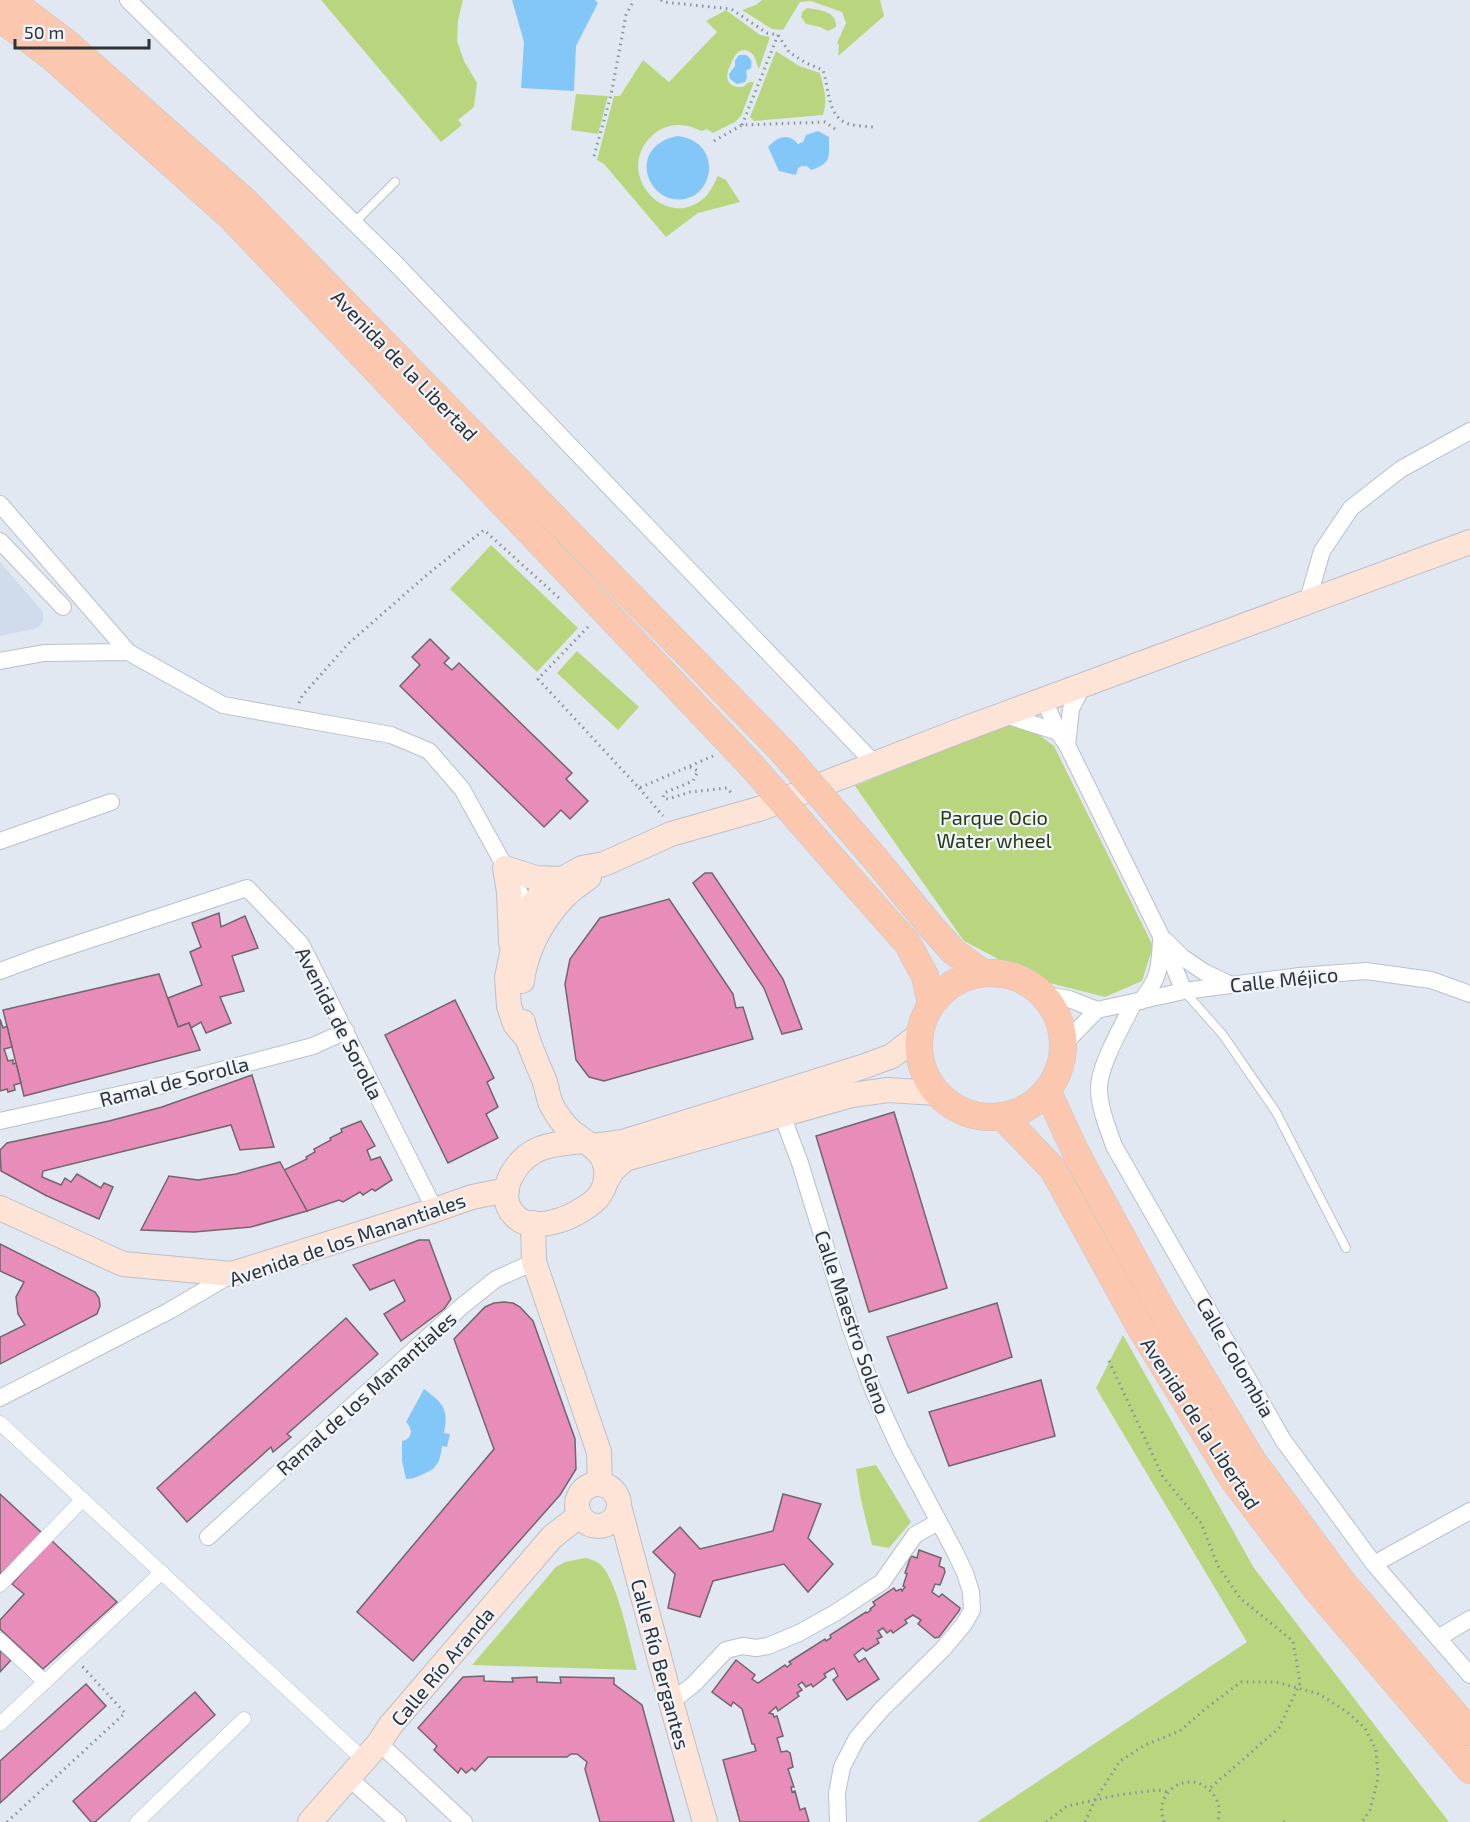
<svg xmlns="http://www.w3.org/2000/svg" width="1470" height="1822" font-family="'Exo 2',sans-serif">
<rect width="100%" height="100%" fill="#e1e8f2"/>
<path fill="#d0dceb" d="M0,562L43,612V620L40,626L34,629L0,636Z"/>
<g fill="#b9d67f">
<path d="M321,0H463L458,20L457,41L464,61L477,83L474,107L458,120L462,125L441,142Z"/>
<path d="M762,0H880L884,16L838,56L839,45L837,43L846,23L842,12L811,1L800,2L783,30L772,29L742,10L756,5Z"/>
<path d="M807,8C820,10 837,11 836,27L828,31L820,27L806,24L801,17L802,12Z"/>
<path d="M726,10L760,35L770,37L759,69C756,64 756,55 750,52C738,45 734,58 730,66C724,78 728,88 743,87L749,82H754L741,116L735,122L713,133L707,129L701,131C688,124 672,122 658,131C609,165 661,233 703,199C710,194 714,183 718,176L726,180L740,202L698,213L666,237L604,164L597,160L614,96H620L643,60L669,82L717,32L706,21Z"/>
<path d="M776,51L799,66L820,73C824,90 828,98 823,115L754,121L750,117Z"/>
<path d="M576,94L608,96L598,134L571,130Z"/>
<path d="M491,545L578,628L537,672L450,589Z"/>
<path d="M577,651L639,707L618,730L557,673Z"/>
<path d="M1001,726H1027L1054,746L1153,946L1142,981L1105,997L1038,980L964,941L855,786Z"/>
<path d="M1123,1335L1254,1568L1449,1822H977L1247,1642L1096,1388Z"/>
<path d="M876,1465L911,1522L889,1548L872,1545L861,1500L856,1469Z"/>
<path d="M585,1558C591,1559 597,1561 602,1566C618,1584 630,1644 637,1670L472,1665L556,1567L565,1562Z"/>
</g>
<g fill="#83c7f8">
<path d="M512,0H595L598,3L576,46L574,91L521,88L524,42Z"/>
<path d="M739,55H746C752,59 752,62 751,68L746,71L747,77L745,82L737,84L730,79L729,74L735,66V60Z"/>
<path d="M818,131L829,137C829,157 832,163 811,170L807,166H802L798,168L796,175L779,171L768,147C777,137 788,132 798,144L803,142L806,135Z"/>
<path d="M678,136C728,143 712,210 669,198C660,195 653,188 649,179C640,156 657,139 678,136Z"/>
<path d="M424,1389C443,1403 449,1409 444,1433L450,1434L447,1447L442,1446C440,1464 436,1469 421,1475C415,1478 412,1479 406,1479L402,1461V1441C413,1439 413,1429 406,1422Z"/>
</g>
<g fill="#e88dba" stroke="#71666b" stroke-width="1.5">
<path d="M430,639L449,658L444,663L452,670L459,663L572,773L566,779L588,801L570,819L561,810L544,827L400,686L420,665L412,657Z"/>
<path d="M705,873H712L783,979L802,1029L782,1034L764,988L693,883Z"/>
<path d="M669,899L733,994L736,1008L743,1007L753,1039L604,1081L589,1077L576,1060L565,984L570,959L600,918Z"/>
<path d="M219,913L221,927L245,916L258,948L232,956L244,991L220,997L231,1023L206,1033L201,1022L191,1028L189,1023L178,1027L168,998L202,985L190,952L201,947L192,923Z"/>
<path d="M159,974L178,1027L189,1023L200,1050L24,1096L3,1010Z"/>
<path d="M455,1000L494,1078L487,1082L498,1107L486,1114L498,1138L448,1163L385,1035Z"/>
<path d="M0,1019L3,1028L7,1026L12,1047L4,1049L8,1061L13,1060V1064L16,1063L21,1083L14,1085L15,1090L8,1092L7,1089L0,1091Z"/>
<path d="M252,1075L274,1147L240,1150L231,1125L43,1171L42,1177L61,1185L65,1178L71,1182L77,1174L101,1188L104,1183L113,1187L99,1219L47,1196L1,1171L0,1150L7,1143L109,1121L162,1107Z"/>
<path d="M894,1112L947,1288L869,1312L816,1136Z"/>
<path d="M361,1121L375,1146L367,1150L371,1160L380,1157L392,1180L375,1191L372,1189L363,1195L360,1192L343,1202L339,1200L307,1211L284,1170L307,1159L306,1157L315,1152L314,1149L331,1140L330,1138L342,1132L341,1129Z"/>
<path d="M280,1162L307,1211L251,1227L194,1232L141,1230L169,1176L198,1180L236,1174Z"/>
<path d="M419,1240H429L451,1299L444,1309L401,1341L384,1314L405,1301L394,1280L370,1290L353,1265Z"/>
<path d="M0,1244L95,1292L99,1298L100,1306L97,1314L0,1364V1337L25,1325L18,1314L16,1297L24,1282L0,1271Z"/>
<path d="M504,1302L513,1303L520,1307L533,1321L575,1439L576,1469L560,1495L413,1661L357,1612L494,1449L454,1339L485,1307L494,1303Z"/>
<path d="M997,1303L1012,1357L908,1393L887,1337Z"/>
<path d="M346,1318L378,1354L287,1434L291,1437L273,1452L271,1447L187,1522L157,1488Z"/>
<path d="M1041,1380L1055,1436L949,1466L929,1412Z"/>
<path d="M0,1494L42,1533L1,1574L0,1573Z"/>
<path d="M783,1494L821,1504L808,1538L833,1564L808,1592L784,1564L713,1581L700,1617L668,1608L675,1574L653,1552L680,1527L700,1549L773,1531Z"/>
<path d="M51,1540L117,1602L43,1669L0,1629V1620L24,1594L12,1584Z"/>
<path d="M919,1550L941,1558L939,1566L944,1568L945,1572L940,1585L935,1584L932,1592L939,1597L942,1594L960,1608L959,1611L939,1637L935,1638L918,1624L921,1620L913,1615L905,1620L907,1623L893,1633L891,1630L887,1633L883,1628L878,1631L882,1637L877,1639L879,1643L866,1651L863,1648L854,1655L859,1662L865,1658L879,1679L847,1700L833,1680L838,1676L834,1668L824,1674L826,1677L813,1687L811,1684L806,1687L802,1682L798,1685L802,1690L797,1693L799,1696L778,1711L776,1707L769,1713L773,1714L774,1717L777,1716L783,1736L777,1738L781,1752L787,1751L790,1753L793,1767L788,1769L794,1787H791L792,1792L795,1791L800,1810L805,1808L809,1822H740L723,1760L756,1751L754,1744H752L742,1709L733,1702L731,1706L712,1692L736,1660L755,1675L752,1679L758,1683L785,1665L787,1667L791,1664L789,1662L825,1639L826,1641L831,1638L830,1635L866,1612L867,1613L871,1610L870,1609L875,1605L873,1602L894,1588L896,1591L901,1589L902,1591L905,1587L903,1586L907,1574L905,1573L911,1556L917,1558Z"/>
<path d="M0,1650L11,1660L0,1672Z"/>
<path d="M484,1676V1681L513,1682L512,1678L537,1677V1682L561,1683L560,1677L614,1678V1684L642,1705L674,1822H600L585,1769L587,1762L577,1754H571L567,1757H488L475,1771L472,1768L466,1773L461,1768L458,1773L434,1750L437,1746L418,1728L463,1677Z"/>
<path d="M86,1684L106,1706L0,1803V1761Z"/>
<path d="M195,1692L215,1715L95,1822H91L73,1801Z"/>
</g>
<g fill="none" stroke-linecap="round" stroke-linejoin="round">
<g stroke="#b9c0c9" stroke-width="10">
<g id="service">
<path d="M354,223L395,182"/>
<path d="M1184,991L1223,1035L1276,1112L1346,1248"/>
</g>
</g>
<g stroke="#b9c0c9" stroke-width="15">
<g id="pedestrian">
<path d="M0,1423L364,1760"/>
<path d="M0,1585L83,1499"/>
<path d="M0,1640L45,1682"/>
<path d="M0,1724L162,1572"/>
<path d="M137,1822L244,1719"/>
</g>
</g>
<g stroke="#b9c0c9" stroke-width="18">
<g id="minor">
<path d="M128,0L396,264L874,763"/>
<path d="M0,504L128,652"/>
<path d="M0,541L63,607"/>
<path d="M1307,603L1322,551L1351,508L1401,469L1470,431"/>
<path d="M0,661L44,653L128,652L223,705L391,735L429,751L462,789L524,901L530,908"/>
<path d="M1044,699L1058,732L1067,745L1160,934L1184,991"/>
<path d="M1002,714L1058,732"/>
<path d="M1067,745L1071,709L1083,685"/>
<path d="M0,841L111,802"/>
<path d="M1166,941L1182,957L1204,972L1231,985"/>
<path d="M0,971L43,955L247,888L301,944L435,1210"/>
<path d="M1041,994L1069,999L1097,1010L1184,991L1300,976L1366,971L1431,980L1470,994"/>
<path d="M1141,1001C1160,976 1159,971 1161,941"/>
<path d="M1134,1002C1124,1023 1099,1065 1099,1088C1099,1108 1108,1128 1114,1146L1283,1440L1374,1564L1470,1675"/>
<path d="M1063,1045L1097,1010"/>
<path d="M782,1115L800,1163L850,1326L873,1390L899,1447L955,1552L965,1573L971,1592L972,1610L964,1624L943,1649L882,1709L857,1738L842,1767L837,1793L838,1822"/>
<path d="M0,1121L168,1084L313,1046L346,1031"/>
<path d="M0,1398L169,1311L232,1274"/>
<path d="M208,1537L461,1307L496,1279L534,1262"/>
<path d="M1374,1564L1470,1511"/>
<path d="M1438,1638L1470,1619"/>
<path d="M671,1702L694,1684L726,1650L743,1646L756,1648L768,1646L799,1633L835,1613L882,1582L915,1535L938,1522"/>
<path d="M379,1743L464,1822"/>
<path d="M349,1778L398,1822"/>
</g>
</g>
<g stroke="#b9c0c9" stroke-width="26">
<g id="secondary">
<path d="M511,943L509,892L505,868L536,878L563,879"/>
<path d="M522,981C526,950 542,921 563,898C570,890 580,884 589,877"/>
<path d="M523,1022C527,1043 537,1062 545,1082C547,1089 548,1097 551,1104C556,1114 565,1126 573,1133C587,1144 603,1149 606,1168C608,1188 599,1200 583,1209C567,1220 531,1233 515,1216C494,1195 514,1162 535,1151C547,1144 571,1142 584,1141"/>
<path d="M526,1037L515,1024L509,1006L507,977L515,940L530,908L546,888L582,868L604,864L671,834L762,808L964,729L1470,542"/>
<path d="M593,1146L623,1142L862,1067L892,1056L920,1034"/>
<path d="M606,1181L613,1170L625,1159L852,1095L888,1090L937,1093"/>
<path d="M0,1208L123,1264L232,1274L435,1210L472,1197L507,1190"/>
<path d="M533,1223L534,1262L599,1452L600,1484"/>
<circle cx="598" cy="1505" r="21"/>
<path d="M619,1506L671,1702L705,1822"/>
<path d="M310,1822L379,1743L390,1726L552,1537L580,1515"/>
</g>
</g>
<g stroke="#c5c5c6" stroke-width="28">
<g id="primary">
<path d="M10,0L68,44L246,202L782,751"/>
<path d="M0,18L52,57L231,217L751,765"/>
<path d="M872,855L933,929L954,952L983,973"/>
<path d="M839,866L908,944L925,976L931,1004"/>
<circle cx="991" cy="1045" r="72"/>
<path d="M1047,1090L1077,1155L1161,1309L1252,1460L1340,1579L1470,1732"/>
<path d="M1002,1116L1053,1169L1140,1327L1233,1479L1317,1590L1470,1770"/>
</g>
</g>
<g stroke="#8c9198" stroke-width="3" stroke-dasharray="1.5 4.5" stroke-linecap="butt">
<path d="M661,0L663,2L731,9L767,33L778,35L789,52L806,63L823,70C829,87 827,118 849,124C856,126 865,126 873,127"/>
<path d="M742,125L778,35"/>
<path d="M714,141L742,125L825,122L838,131"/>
<path d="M594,156L611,95L626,15L634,0"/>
<path d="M588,627L538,679L639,788L713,756"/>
<path d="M299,703L302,696L348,644L429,573L484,530L559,598"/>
<path d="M690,767L698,771L693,781L664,793L663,798L668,799L690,792L727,788L733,795"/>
<path d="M639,788L663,816"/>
<path d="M1109,1361L1163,1477L1201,1523L1218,1566L1240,1598L1293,1641L1300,1683L1279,1728L1209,1789"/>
<path d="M7,1822L125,1713L82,1666"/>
<path d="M1046,1822L1067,1806L1118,1795L1158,1790L1168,1792"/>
<path d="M1085,1822L1095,1800L1120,1761L1145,1745L1180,1731L1205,1709L1241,1682H1276L1319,1694L1347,1712L1365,1728L1376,1750L1378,1778L1370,1810L1362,1822"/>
<path d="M1164,1822C1151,1787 1198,1765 1216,1799C1220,1806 1220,1815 1217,1822"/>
<path d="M1283,1822H1287"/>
</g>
<use href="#service" stroke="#fff" stroke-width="8"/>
<use href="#pedestrian" stroke="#fff" stroke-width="14"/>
<use href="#minor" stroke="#fff" stroke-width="16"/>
<use href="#secondary" stroke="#fde4d7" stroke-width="24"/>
<use href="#primary" stroke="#fbc8af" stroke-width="27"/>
<g stroke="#c5c5c6" stroke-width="28" stroke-linecap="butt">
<g id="primary-bridge">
<path d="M782,751L872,855"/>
<path d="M751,765L839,866"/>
</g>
</g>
<use href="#primary-bridge" stroke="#fbc8af" stroke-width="27"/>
</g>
<g text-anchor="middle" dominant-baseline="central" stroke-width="4.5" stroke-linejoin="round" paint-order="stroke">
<g font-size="20" fill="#2f3135" stroke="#eff5fd">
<text transform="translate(405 365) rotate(46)">Avenida de la Libertad</text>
<text transform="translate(1284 979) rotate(-6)">Calle Méjico</text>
<text transform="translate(340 1023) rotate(63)">Avenida de Sorolla</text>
<text transform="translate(174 1081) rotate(-14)">Ramal de Sorolla</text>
<text transform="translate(347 1239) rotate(-19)">Avenida de los Manantiales</text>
<text transform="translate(853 1322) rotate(71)">Calle Maestro Solano</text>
<text transform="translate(1236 1357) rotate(60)">Calle Colombia</text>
<text transform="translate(366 1393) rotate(-42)">Ramal de los Manantiales</text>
<text transform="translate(1201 1423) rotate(57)">Avenida de la Libertad</text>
<text transform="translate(661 1664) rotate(75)">Calle Río Bergantes</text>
<text transform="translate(442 1666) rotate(-50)">Calle Río Aranda</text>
</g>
<g font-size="20" fill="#2c3812" stroke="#eff5fd">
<text x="994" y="817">Parque Ocio<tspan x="994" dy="23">Water wheel</tspan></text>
</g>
</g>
<path d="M15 39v9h134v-9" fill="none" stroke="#2f3135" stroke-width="3"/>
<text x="24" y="39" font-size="18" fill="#2f3135" stroke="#eff5fd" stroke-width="4.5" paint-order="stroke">50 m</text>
</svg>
